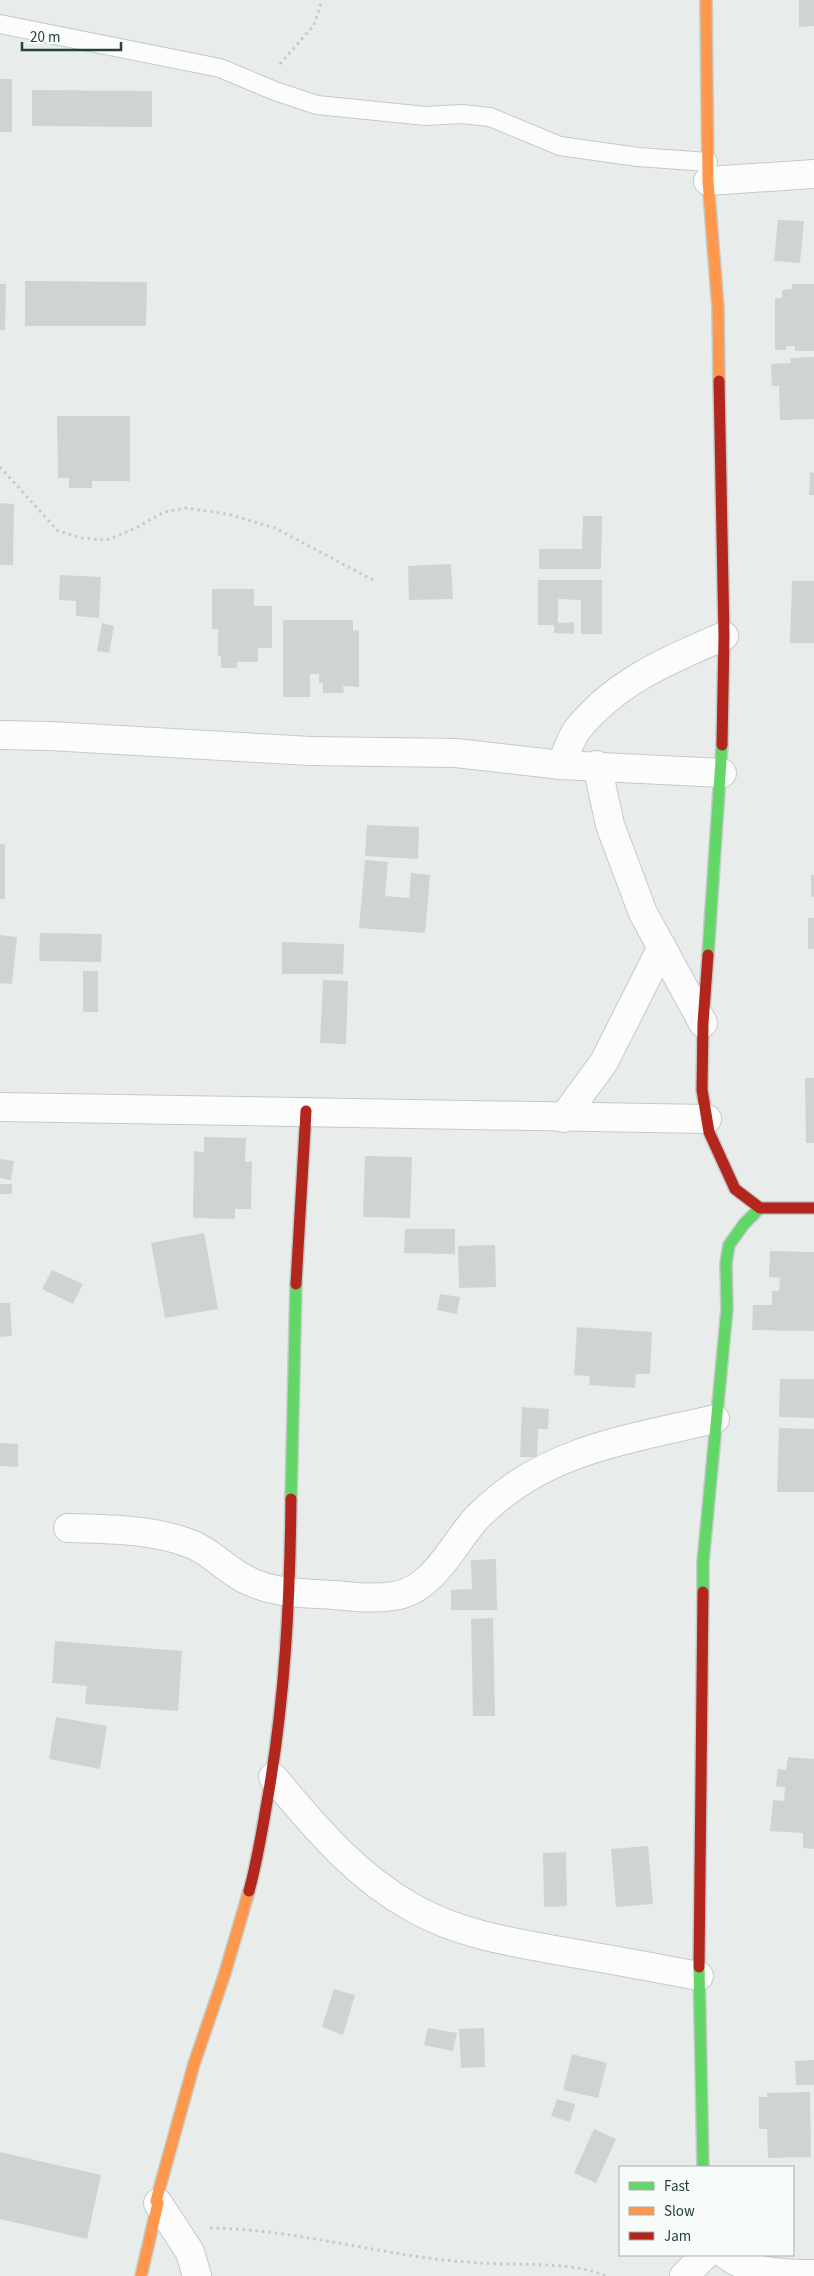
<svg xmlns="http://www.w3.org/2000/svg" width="814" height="2276" font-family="'Source Sans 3',sans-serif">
<rect width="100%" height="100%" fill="#e8edeb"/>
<g fill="#cfd4d2">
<path d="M799,0H814V26L799,27Z"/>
<rect x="0" y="79" width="12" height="53"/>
<path d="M32,90L152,91V127L32,126Z"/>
<path d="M778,220L804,221L800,263L774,261Z"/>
<path d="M25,281L147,282L146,326H25Z"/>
<path d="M0,284H6L5,330H0Z"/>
<path d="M792,284H814V351H795V346H786V350H775V298H782V290L792,289Z"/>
<path d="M814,357V419L780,420L779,386H772L771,364L791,363L790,358Z"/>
<path d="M57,416H130V481H92V488H69V478H58Z"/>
<path d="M810,472L814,473V495H809Z"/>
<path d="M0,503L14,504L13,565H0Z"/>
<path d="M583,516H602L601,569H539V549H582Z"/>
<path d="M451,564L453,599L409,600L408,566Z"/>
<path d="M60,575L101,577L99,618L76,616V601L59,600Z"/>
<path d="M538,580H602V634H581V600L558,599V623L574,622V634L554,633V625H538Z"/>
<path d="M792,581H814V643H790Z"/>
<path d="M212,589H254V606H272V648H258V662H237V668H221V656H218V629H212Z"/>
<path d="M283,620H353V631L359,630V687L343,686L344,693H323V683H319V674H310V697H283Z"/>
<path d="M102,623L114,626L109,653L97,651Z"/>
<path d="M367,825L419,827L418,859L365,856Z"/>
<rect x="0" y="844" width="5" height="55"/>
<path d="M365,860L388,862L385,896L409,898L411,873L430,875L425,933L359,928Z"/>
<rect x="811" y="875" width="3" height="22"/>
<rect x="808" y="918" width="6" height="31"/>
<path d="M40,933L102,934L101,962L39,961Z"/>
<path d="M0,935L17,937L12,984L0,983Z"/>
<path d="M282,942L344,944L343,974H282Z"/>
<rect x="83" y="971" width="15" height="41"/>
<path d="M323,980L348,981L346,1044L320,1043Z"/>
<path d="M805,1078H814V1143H806Z"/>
<path d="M204,1137L246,1138L245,1162L252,1161L251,1209H235V1219L193,1218L194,1151L204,1152Z"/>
<path d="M365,1156L412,1157L410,1218L363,1217Z"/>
<path d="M0,1159L14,1161L11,1180L0,1178Z"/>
<rect x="0" y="1184" width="12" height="10"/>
<path d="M405,1229H455V1254L404,1253Z"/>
<path d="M204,1233L218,1309L165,1318L151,1243Z"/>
<path d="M495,1245L496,1287L459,1288L458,1246Z"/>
<path d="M770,1251L814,1252V1331L752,1330L753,1305H772V1291H779L780,1278L769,1277Z"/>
<path d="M52,1270L83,1284L73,1304L42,1289Z"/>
<path d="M440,1294L460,1297L457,1314L437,1310Z"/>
<path d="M0,1303H10L12,1336L0,1337Z"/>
<path d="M577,1327L652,1332L650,1374H636L635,1388L589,1385L590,1376L574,1375Z"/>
<path d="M780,1379H814V1418L779,1417Z"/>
<path d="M522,1407L549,1409L548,1429H538L537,1457H520Z"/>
<path d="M779,1428L814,1429V1492H777Z"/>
<path d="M0,1443L18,1444V1467L0,1466Z"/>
<path d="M496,1559L497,1610H451V1590L472,1589L471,1560Z"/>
<path d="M493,1618L495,1716H473L471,1619Z"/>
<path d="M55,1641L182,1651L178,1711L85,1704L87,1686L52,1683Z"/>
<path d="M56,1717L107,1726L100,1769L49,1759Z"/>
<path d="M788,1757L814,1759V1849L803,1848V1833L770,1831L773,1800L784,1801L785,1787L776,1786L778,1769L786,1770Z"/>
<path d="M648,1846L653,1904L616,1907L611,1849Z"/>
<path d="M566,1852L567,1906L544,1907L543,1853Z"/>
<path d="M334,1989L355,1995L343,2035L322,2027Z"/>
<path d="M428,2028L457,2033L453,2051L424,2045Z"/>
<path d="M484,2028L485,2067L461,2068L459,2029Z"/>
<path d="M572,2054L607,2063L598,2098L563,2090Z"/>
<path d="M814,2060V2085H796L795,2061Z"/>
<path d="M810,2092L811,2157L768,2158L767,2129H759V2097H767V2093Z"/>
<path d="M557,2099L575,2104L570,2122L551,2116Z"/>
<path d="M594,2129L616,2139L596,2183L574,2173Z"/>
<path d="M0,2152L101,2175L87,2239L0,2219Z"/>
</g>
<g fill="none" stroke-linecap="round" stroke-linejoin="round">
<g stroke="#c5cac8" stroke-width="20">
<path id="lane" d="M0,24L220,68L275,91L317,105L426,116L461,114L490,117L560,146L638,157L708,162"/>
</g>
<g stroke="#c5cac8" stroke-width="30">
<g id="street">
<path d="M708,181L814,174"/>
<path d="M0,735L50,736L310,751L456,753L561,765L722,773"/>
<path d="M561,765C566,754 570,740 577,730C616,681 669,660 724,636"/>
<path d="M597,765L610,825L643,913L703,1023"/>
<path d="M0,1107L707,1119"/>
<path d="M563,1118L604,1062L662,947"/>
<path d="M68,1528C109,1529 152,1529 191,1544C212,1552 228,1572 249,1581C276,1594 305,1593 334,1595C355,1597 374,1599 394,1596C430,1591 449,1552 470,1526C476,1517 486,1509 494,1502C555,1448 639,1437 715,1419"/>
<path d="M273,1777C315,1827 354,1875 413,1908C462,1936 518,1943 572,1953C614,1960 656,1968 699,1976"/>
<path d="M158,2203L190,2252L197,2276"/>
<path d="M726,2255C750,2273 785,2274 814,2274"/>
<path d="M684,2276L705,2255"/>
</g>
</g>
<g stroke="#c3cbc8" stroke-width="14">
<g id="fast">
<path d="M708,955L722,745"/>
<path d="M291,1499L296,1284"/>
<path d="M703,1592V1562L727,1309L726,1263L729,1245L744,1224L760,1208"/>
<path d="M699,1967L703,2167"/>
</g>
</g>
<g stroke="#c3cbc8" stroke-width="14">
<g id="slow">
<path d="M706,0L708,181L718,308L719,381"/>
<path d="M141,2276L158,2203L156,2201L194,2064L225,1973L249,1891"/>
</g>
</g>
<g stroke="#c3cbc8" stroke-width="14">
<g id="jam">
<path d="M719,381L724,636L722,745"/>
<path d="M708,955L703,1023L702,1090L709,1132L735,1189L760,1208H814"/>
<path d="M296,1284L306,1111"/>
<path d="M249,1891C257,1862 262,1832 267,1802C285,1701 290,1601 291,1499"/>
<path d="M699,1967L703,1592"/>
</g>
</g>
<g stroke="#c3ccca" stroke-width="3" stroke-dasharray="2.5 4" stroke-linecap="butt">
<path d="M280,64L314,25L322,0"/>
<path d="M0,467L58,531L82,538L107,540L134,529L164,512L186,508L228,514L275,528L375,581"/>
<path d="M210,2228C289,2229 366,2251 444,2260C466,2262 489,2264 512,2264C543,2265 577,2264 606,2276"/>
</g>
<use href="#lane" stroke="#fcfcfc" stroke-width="18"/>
<use href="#street" stroke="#fcfcfc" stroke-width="28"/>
<use href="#fast" stroke="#63d668" stroke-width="11"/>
<use href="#slow" stroke="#ff974d" stroke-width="11"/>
<use href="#jam" stroke="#b3261e" stroke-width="11"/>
</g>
<rect x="619" y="2166" width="175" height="90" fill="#f7fbf9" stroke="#a3b1ad"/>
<rect x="629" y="2182" width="25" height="8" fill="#63d668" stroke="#a3b1ad"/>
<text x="664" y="2191" font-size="15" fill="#24423a">Fast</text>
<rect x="629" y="2207" width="25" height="8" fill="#ff974d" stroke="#a3b1ad"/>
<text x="664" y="2216" font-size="15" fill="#24423a">Slow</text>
<rect x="629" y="2232" width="25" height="8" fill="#b3261e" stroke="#a3b1ad"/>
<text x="664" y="2241" font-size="15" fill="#24423a">Jam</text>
<path d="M22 42v8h99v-8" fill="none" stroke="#24423a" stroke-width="2.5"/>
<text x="30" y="42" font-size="15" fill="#24423a" stroke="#f7fbf9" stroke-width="4" paint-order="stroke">20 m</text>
</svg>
